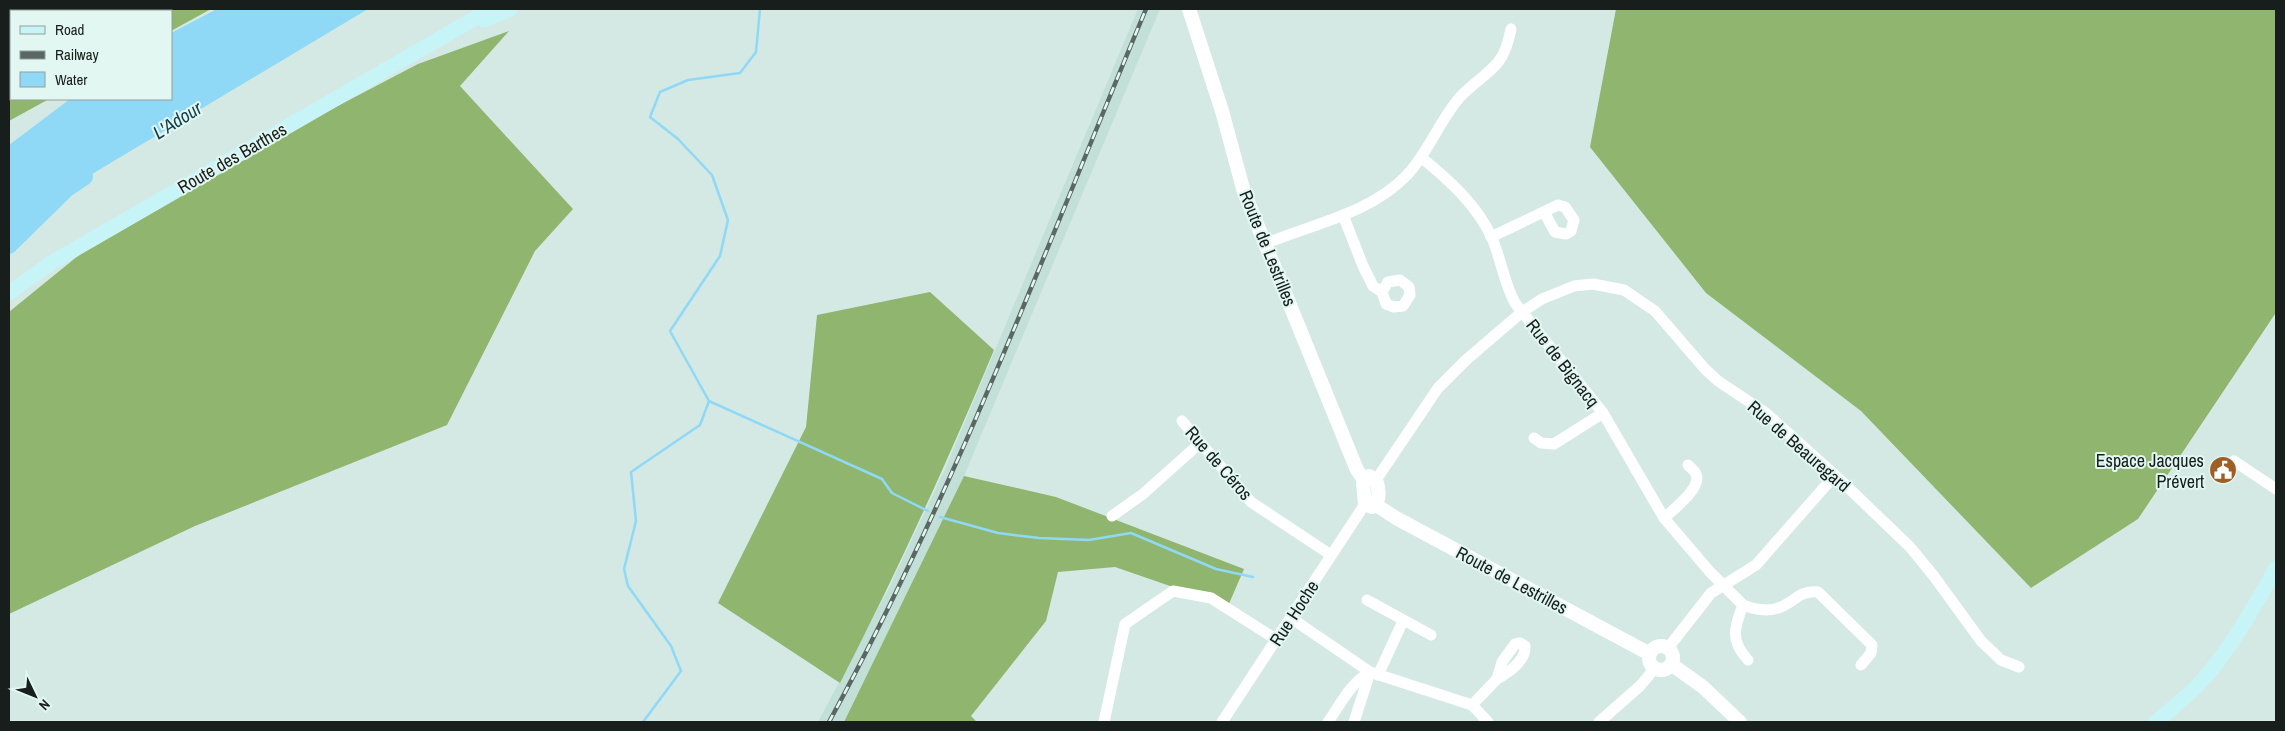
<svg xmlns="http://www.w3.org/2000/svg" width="2285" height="731" font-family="'Archivo Narrow',sans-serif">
<rect width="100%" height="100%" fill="#d4e9e4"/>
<path fill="#c2dfd8" d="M1138,9H1160L964,476L844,722H818L888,590L946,467Z"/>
<g fill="#90b56e">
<path d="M9,9H211L171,31V11H11V99H49L9,121Z"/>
<path d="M1616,9H2276V315L2275,314L2138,519L2031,588L1861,411L1706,293L1590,147Z"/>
<path d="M509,31L460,86L573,209L535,251L447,425L195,526L9,614V312L127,216L418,64Z"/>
<path d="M930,292L994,350C947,463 896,574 840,683L718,603L806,427L817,315Z"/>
<path d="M964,476L1056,497L1244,569L1228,606L1115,567L1058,572L1046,621L971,716L977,722H844Z"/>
</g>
<path fill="#8fd9f7" d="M217,9H368L67,189L9,246V145L70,99H171V33Z"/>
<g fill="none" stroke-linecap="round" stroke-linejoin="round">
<g stroke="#8fd9f7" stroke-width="2.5">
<path d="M709,401L882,479L892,493L928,511"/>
<path d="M940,517L998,533L1039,538L1089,540L1131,533L1216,569L1253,577"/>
<path d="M643,722L681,671L671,646L628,586L624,569L636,521L631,472L700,425L709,401L670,331L720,256L728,220L712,175L678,139L650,117L660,92L688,80L740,73L756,52L760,9"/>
</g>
<path stroke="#8fd9f7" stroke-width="16" d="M9,246L67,189L85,177"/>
<g stroke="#fff" stroke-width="11">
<path d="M1422,158C1449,180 1477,205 1492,238C1501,259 1504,283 1515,303L1603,413L1664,518L1710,572L1743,605C1752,609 1768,612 1778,608C1794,603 1799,590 1818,592L1872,645L1871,653L1861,665"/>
<path d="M1343,215L1363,266L1373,286L1382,292L1386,304L1394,307L1403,306L1410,295L1409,287L1400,280L1388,282L1382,292"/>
<path d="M1491,237L1558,205L1565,207L1574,220L1571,231L1566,234L1555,232L1544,212"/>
<path d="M1265,244C1312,224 1370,214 1407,175C1429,152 1439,121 1460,97C1472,84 1488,75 1499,61C1506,52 1509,39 1511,29"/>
<path d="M1182,421L1251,502L1331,555"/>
<path d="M1534,438L1541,443L1554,444L1603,413"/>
<path d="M2234,461L2276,489"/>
<path d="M1376,480L1438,388L1466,360L1522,312L1542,299L1574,286L1593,284L1624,290L1655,311L1705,369L1718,381L1766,413L1835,475L1910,547L1933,575L1981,641L2001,660L2019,667"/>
<path d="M1112,516L1143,494L1200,443"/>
<path d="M1664,518C1674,509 1702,488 1696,474C1695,471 1690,467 1688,465"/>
<path d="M1367,600L1431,635"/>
<path d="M1743,605C1734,628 1730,641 1748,660"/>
<path d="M1291,618L1370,672L1472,705L1488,722"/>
<path d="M1668,648L1711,593L1756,565L1835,475"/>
<path d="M1378,675L1403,621"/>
<path d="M1472,705L1497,679L1502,662L1515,644L1520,643L1525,646C1526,661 1509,672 1497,679"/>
<path d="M1104,722L1125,624L1173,591L1211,598L1277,640"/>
<path d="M1222,722L1365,504"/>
<path d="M1328,722C1340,705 1351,682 1370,672L1354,722"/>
<path d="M1599,722L1640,686L1655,668"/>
</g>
<g stroke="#fff" stroke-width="14">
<path d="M1189,9L1222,111L1244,192L1357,470L1364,480"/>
<path d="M1369,476L1376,480C1379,489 1381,501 1372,507L1365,504L1363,484Z"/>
<path d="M1376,505L1396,518L1650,654"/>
<circle cx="1661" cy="658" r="12"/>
<path d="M1671,664L1703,687L1740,722"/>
</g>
<g stroke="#c7f4f7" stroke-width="15">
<path d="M484,20L510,9"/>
<path d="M9,293L51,263L491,9"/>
<path d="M2156,722C2171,709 2188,696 2202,681C2232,647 2254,607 2276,568"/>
</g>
<g stroke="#5b6763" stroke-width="4.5">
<path id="rail" d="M829,722C954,494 1046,248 1146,9"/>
</g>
<use href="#rail" stroke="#e2f7f1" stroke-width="2.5" stroke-dasharray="8" stroke-linecap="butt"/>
</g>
<defs>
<g id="civic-disc" transform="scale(1.4375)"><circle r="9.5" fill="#9e5f26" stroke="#e2f7f1"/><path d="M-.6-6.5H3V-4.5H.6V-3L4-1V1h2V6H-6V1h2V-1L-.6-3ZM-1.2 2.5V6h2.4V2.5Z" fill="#fff"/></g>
</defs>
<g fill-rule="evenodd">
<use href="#civic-disc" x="2223" y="470"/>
</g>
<g text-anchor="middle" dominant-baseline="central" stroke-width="4" stroke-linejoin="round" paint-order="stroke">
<g font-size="18" fill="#171e1c" stroke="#e2f7f1">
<text transform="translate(232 158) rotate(-30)">Route des Barthes</text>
<text transform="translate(1268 248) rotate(68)">Route de Lestrilles</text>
<text transform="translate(1563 363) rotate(52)">Rue de Bignacq</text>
<text transform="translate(1799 446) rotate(41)">Rue de Beauregard</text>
<text transform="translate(1219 463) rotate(49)">Rue de Céros</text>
<text transform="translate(1512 580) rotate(28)">Route de Lestrilles</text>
<text transform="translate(1294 613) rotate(-57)">Rue Hoche</text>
</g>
<g font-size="18" fill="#171e1c" stroke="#e2f7f1" text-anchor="end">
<text x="2204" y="460">Espace Jacques<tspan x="2204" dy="21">Prévert</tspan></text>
</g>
<g font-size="19" font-style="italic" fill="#133e4e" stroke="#e2f7f1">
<text transform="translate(177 120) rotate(-32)">L'Adour</text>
</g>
</g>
<rect width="2285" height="731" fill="none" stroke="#171e1c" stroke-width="20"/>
<rect x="10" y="10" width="162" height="90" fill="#e2f7f1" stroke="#91a09c"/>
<rect x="20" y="26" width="25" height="8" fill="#c7f4f7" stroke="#91a09c"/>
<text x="55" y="35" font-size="15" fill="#171e1c">Road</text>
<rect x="20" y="51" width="25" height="8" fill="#5b6763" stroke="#91a09c"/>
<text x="55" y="60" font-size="15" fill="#171e1c">Railway</text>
<rect x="20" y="72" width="25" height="15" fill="#8fd9f7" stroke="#91a09c"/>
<text x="55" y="85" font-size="15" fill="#171e1c">Water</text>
<g transform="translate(35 696) rotate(133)" stroke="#e2f7f1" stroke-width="4" paint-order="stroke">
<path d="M0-4L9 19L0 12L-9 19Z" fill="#171e1c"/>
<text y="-8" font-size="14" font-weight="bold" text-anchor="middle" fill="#171e1c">N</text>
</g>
</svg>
